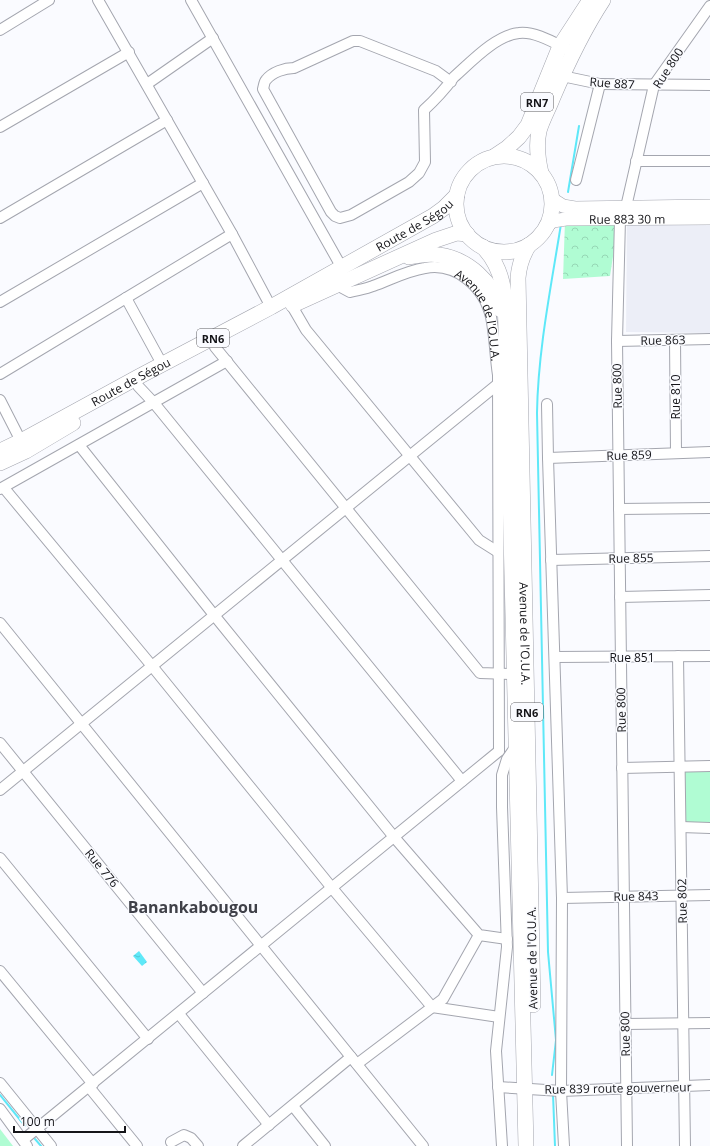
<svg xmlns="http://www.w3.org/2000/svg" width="710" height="1146" font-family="'Open Sans',sans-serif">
<defs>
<pattern id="forest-crowns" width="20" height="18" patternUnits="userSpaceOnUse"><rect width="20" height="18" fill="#b0fcd3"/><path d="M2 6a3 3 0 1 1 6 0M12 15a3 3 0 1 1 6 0" fill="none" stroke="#96d7b5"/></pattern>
<pattern id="water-ripples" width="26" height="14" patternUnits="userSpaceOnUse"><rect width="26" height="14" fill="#5ee8f8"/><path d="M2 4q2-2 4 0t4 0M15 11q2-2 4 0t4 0" fill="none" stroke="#51c6d4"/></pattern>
</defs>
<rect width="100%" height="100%" fill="#fafbff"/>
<path fill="#eceef7" d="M627,221L710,223V333L626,332Z"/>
<path fill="url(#forest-crowns)" d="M565,221L618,224L610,276L563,279Z"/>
<g fill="#b0fcd3">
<path d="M710,769V825H684L683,770Z"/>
<path d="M0,1129L13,1146H0Z"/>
</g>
<path fill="url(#water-ripples)" d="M139,951L147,962L142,966L133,956Z"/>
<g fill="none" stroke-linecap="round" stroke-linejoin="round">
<g stroke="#5ee8f8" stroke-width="2">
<path d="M568,192L579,126"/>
<path d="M552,1075L556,1040L548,952L537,413C538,350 551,287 561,224"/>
<path d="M553,1094L555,1146"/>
<path d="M0,1095L25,1126"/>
<path d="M35,1139L41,1146"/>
</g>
<g stroke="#a4a6af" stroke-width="12">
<g id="minor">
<path d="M98,0L232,234L271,307"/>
<path d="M191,0L342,268"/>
<path d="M0,30L49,0"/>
<path d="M562,76L600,84L710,85"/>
<path d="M451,82L436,71L360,41H353L294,68C285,68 272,72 266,80C264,82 264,86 263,89L331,212L335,216L340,218L351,215L409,182L419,173L425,162L424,110C435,100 445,89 454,77C471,62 496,35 519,33C534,31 553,42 565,48"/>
<path d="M147,84L213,38"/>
<path d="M0,127L129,52"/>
<path d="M636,161H710"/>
<path d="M576,180L600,84"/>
<path d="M626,207L654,85L710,6"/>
<path d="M0,218L167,120"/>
<path d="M620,219L617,341L627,1146"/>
<path id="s1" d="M337,285L350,292C357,290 366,289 373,286C390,280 406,271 425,268C456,262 484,287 491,317C495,336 495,356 498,375L499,751"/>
<path d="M126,298L162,364"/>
<path d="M0,302L203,183"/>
<path d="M292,306L306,330L479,540L498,552"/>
<path d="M675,340L676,453"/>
<path d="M617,341L710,339"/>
<path d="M215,347L480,673L514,674"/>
<path d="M0,374L232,234"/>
<path d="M138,386L154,403L462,781"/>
<path d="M0,400L24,447"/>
<path d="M547,404L548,458L562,898L561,1091L564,1146"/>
<path d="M79,445L214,615L394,837L479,935L507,939"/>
<path d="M548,458L710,452"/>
<path d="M4,488L152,666L332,888L432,1007L499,1017"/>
<path d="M0,489L227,361"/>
<path d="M619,509L710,508"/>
<path d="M551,560L710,556"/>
<path d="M620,597L710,595"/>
<path d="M0,623L423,1146"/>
<path d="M678,656L685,1146"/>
<path d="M555,657L710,656"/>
<path d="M0,743L203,993"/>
<path d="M622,768L710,766"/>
<path d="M0,790L498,384"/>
<path d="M681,827L710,828"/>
<path d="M0,858L148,1039"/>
<path d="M562,898L710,895"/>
<path d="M0,971L93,1084"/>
<path d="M179,1014L269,1125"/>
<path d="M625,1024L710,1023"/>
<path d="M357,1064L443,999L479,935"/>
<path d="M0,1083L51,1146"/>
<path d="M89,1087L137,1146"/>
<path d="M498,1087L561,1091L710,1085"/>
<path d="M293,1106L325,1146"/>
<path d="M0,1109L27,1146"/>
<path d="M23,1140L499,751"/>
<path d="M171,1142L184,1135L191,1138L198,1146"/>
<path d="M243,1146L351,1057"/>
<path d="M502,1146L496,1051L507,947L502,807V775L507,759L516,746"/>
</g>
</g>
<g stroke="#a4a6af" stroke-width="14">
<g id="major">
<path d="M552,199L563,206L575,208L710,206"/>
<path id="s2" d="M546,226L553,221L566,219L710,218"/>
</g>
</g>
<g stroke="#a4a6af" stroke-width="16">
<g id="highway">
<path d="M495,156L507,148L519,137L528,125L560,46L590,0"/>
<circle cx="504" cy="204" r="48"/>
<path d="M541,173C538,160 536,145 539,131C542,120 549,108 553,97C568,62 582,32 603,0"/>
<path id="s3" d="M529,245C522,256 519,265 518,278L533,1005"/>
<path d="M483,247C506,271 505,299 506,330L526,1146"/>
<path d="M409,257C419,255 429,253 439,255C468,259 493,282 501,310"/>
<path d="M293,305L436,240L457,233L467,234"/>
<path id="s4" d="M0,451L21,441L140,376L271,307L433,216L444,208L457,195"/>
<path d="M0,463L26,451L73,423"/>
</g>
</g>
<use href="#minor" stroke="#fff" stroke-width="10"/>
<use href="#major" stroke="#fff" stroke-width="13"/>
<use href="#highway" stroke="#fff" stroke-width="15"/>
</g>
<g text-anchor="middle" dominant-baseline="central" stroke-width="3" stroke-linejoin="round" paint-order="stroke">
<g fill="#fafbff" stroke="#5a5a5e" stroke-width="1">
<rect x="521" y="93" width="32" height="18" rx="3"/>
<rect x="197" y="329" width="32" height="18" rx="3"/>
<rect x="511" y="703" width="32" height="18" rx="3"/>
</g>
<g font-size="11" font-weight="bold" fill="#151519">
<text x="537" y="102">RN7</text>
<text x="213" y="338">RN6</text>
<text x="527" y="712">RN6</text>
</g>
<g font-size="12" fill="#151519" stroke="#fafbff">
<text transform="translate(668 68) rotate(-57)">Rue 800</text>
<text transform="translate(612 83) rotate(4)">Rue 887</text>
<text stroke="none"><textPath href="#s2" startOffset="83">Rue 883 30 m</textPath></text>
<text stroke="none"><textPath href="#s4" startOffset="472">Route de Ségou</textPath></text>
<text stroke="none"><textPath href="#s1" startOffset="177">Avenue de l'O.U.A.</textPath></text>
<text transform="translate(663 340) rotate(-1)">Rue 863</text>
<text stroke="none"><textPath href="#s4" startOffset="148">Route de Ségou</textPath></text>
<text transform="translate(617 386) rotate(-91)">Rue 800</text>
<text transform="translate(675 397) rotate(-90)">Rue 810</text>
<text transform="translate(629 455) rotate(-2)">Rue 859</text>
<text transform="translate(631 558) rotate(-1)">Rue 855</text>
<text stroke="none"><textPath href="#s3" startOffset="391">Avenue de l'O.U.A.</textPath></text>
<text x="632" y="657">Rue 851</text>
<text transform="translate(621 710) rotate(-91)">Rue 800</text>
<text transform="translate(102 868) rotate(51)">Rue 776</text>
<text transform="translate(636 896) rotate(-1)">Rue 843</text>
<text transform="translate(682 901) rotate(-91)">Rue 802</text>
<text transform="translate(532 958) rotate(-91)">Avenue de l'O.U.A.</text>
<text transform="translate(625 1034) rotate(-91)">Rue 800</text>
<text transform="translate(618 1088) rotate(-1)">Rue 839 route gouverneur</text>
</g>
<g font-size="16" font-weight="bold" fill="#3f4048" stroke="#fafbff">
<text x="193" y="907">Banankabougou</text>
</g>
</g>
<path d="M14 1126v6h111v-6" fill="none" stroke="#151519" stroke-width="2"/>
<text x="20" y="1126" font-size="12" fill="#151519" stroke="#fafbff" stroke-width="3" paint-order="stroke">100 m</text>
</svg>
